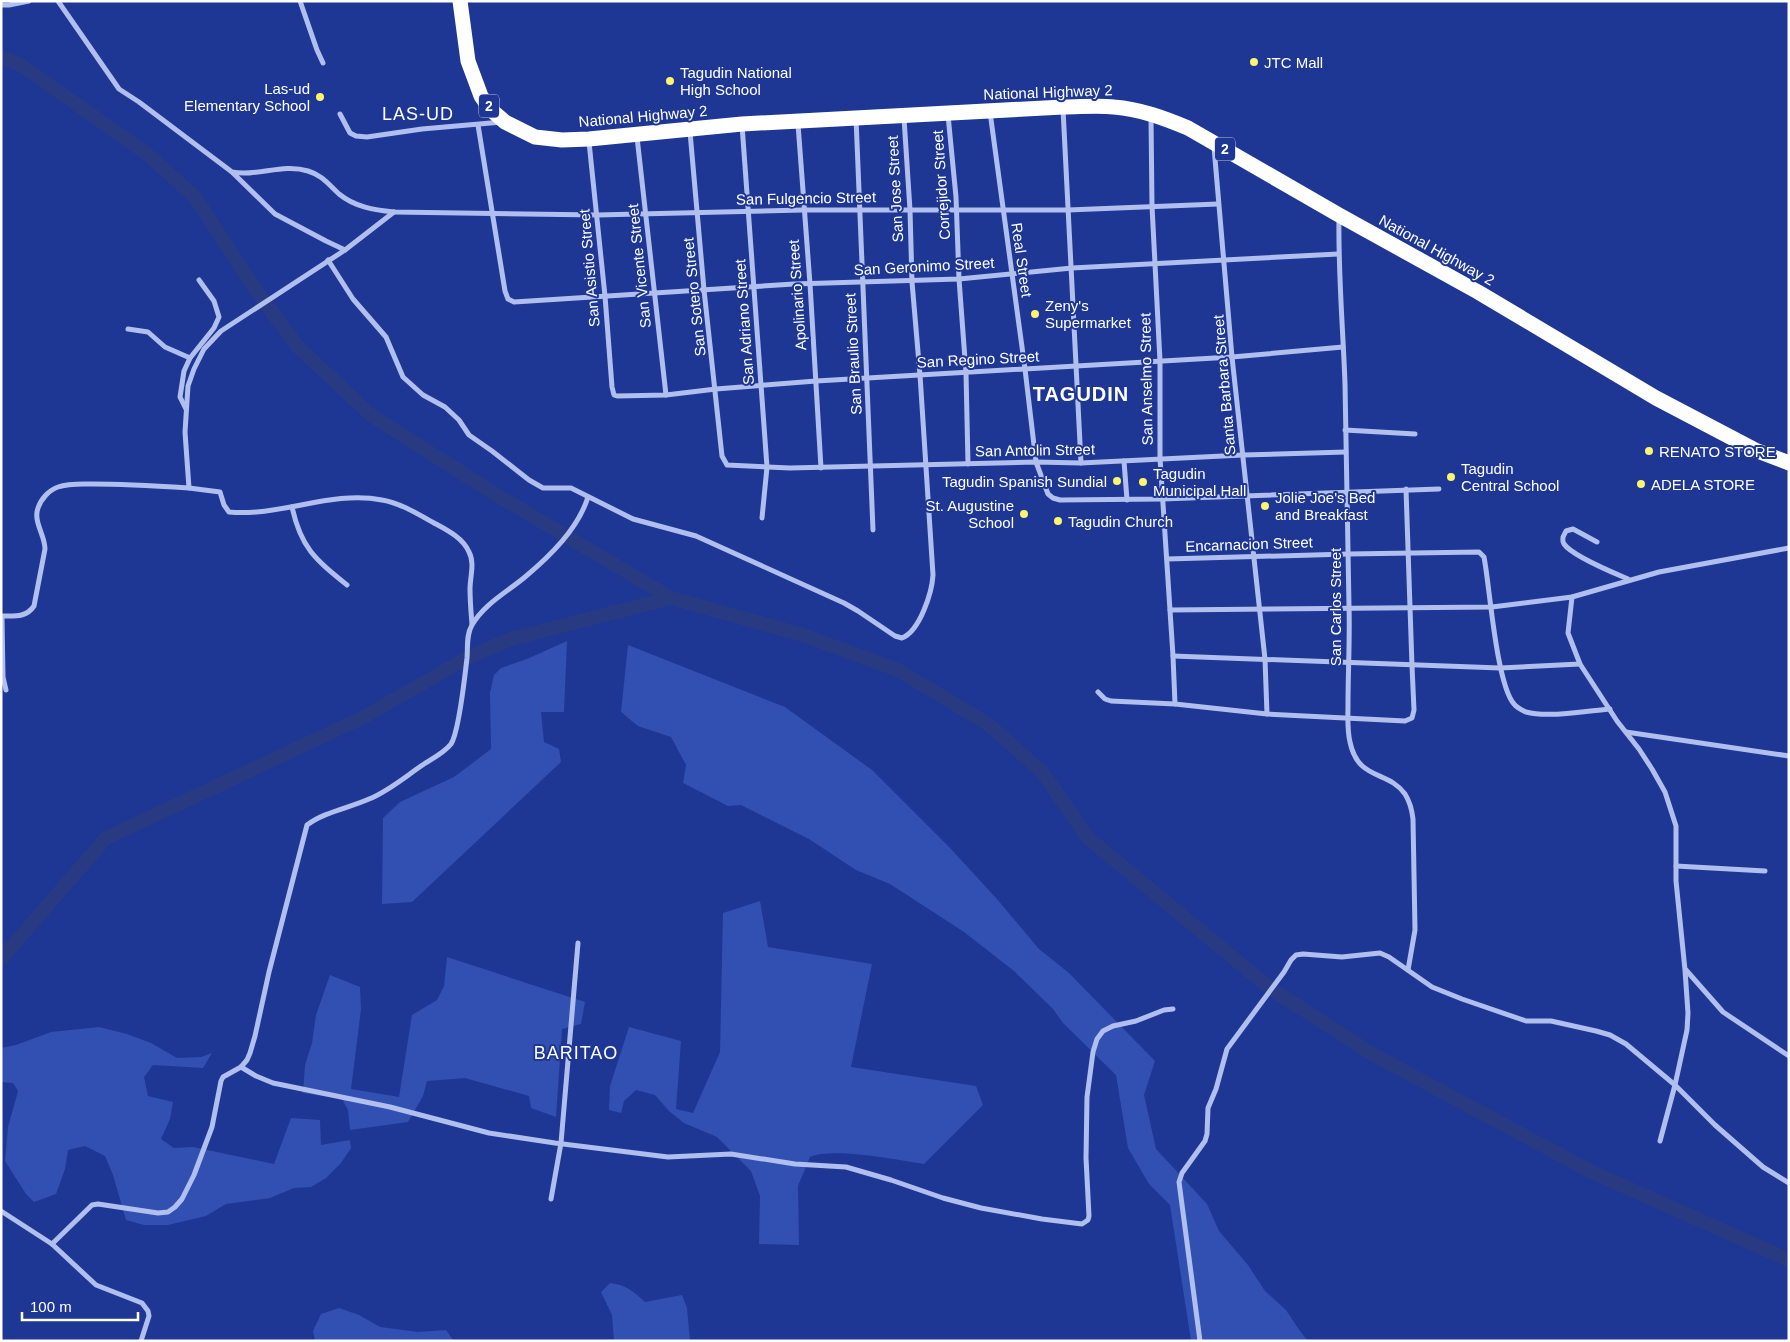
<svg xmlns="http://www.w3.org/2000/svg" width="1790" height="1342" font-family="Helvetica,sans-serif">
<rect width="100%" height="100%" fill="#1e3794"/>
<g fill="#324fb2">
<path d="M567,641L564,712H541L544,742L559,749L561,762L412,902L382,904L383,818L400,802L454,777L491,749L490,693L494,675L501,668L527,659Z"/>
<path d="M628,645L785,707L872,770L951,849L996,898L1039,949L1069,973L1155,1061L1144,1095L1156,1149L1207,1204L1219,1231L1248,1265L1265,1291L1286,1310L1300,1331L1308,1341H1191L1170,1205L1149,1184L1128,1148L1116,1075L1063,1023L1053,1009L1014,971L964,932L890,884L856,870L809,839L741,805L728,806L683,783L686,765L671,737L638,726L621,712Z"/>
<path d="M760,901L768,947L872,964L851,1067L976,1086L983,1105L924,1164C898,1160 833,1147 810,1157L798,1186L799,1245L759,1244L760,1196L751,1171L717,1137L684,1123L669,1111L655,1095L636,1090L624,1101L621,1113L609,1110L610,1086L629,1027L681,1041L676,1109L693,1113L720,1052L723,913Z"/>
<path d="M447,957L585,1002L581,1024L562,1029L556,1117L531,1108L529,1096L465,1078L427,1081L423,1096L408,1122L350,1130L348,1110L342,1099L303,1093L305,1065L312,1043L316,1015L330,975L360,987L361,1009L351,1089L399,1097L412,1015L437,1000L444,986Z"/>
<path d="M99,1027L127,1034L151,1043L177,1058L201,1057L212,1053L203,1068L153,1065L144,1077L148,1096L173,1102L170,1119L161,1139L174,1148L193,1147L274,1164L291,1118L320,1120L321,1145L350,1140L351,1148L341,1163L326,1178L311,1187L294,1188L270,1198L226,1204L206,1216L168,1225H144L126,1220L113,1175L105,1156L85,1146L68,1150L65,1169L56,1194L34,1202L26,1194L5,1161L8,1127L18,1091L13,1083L1,1082V1048L16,1045L51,1032Z"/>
<path d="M610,1283C627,1285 633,1291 645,1302L682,1295L687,1308L690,1341H614L612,1315L601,1292Z"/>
<path d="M339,1308L359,1315L380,1327L418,1332L446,1330L454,1341H315L313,1331L321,1314Z"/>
</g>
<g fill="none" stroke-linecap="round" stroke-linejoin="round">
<g stroke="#283b82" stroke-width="14">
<path d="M1,57L21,65L147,154L195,197L253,286L298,347L372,416L500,497L671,598L803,635L898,670L988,724L1043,773L1088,838L1271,989L1374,1055L1592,1172L1789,1260"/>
<path d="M1,959L106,838L362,718L467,658L511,639L671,598"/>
</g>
<g stroke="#b0bfee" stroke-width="5">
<path d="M58,1L119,89L139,102L232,172C258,177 282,163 308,171C322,175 329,185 339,194C355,207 374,210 394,212L597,215L803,210H1068L1218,204"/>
<path d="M300,1L317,50L323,63"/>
<path d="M1,5H9L29,1"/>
<path d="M1063,109L1081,463"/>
<path d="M990,112L1025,369L1036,462L1048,494L1053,498L1060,500L1162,499L1439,489"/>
<path d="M340,114L350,133L356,136L367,137L422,129L502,122"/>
<path d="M948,115L956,197L959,279L966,373L968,464"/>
<path d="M1151,117L1152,206L1160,361V458L1173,656L1175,704"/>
<path d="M856,118L873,530"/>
<path d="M798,124L810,284L821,468"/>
<path d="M478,125L505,291L508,299L514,302L794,284L959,279L1072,268L1338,254"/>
<path d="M742,125L767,467L762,518"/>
<path d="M690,132L704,290L722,456L727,465L790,468L1036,462L1081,463L1243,455L1346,452"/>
<path d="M637,137L666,395"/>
<path d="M589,142L605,296L612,387L614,395L617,396L666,395L716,389L816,381L1232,357L1343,347"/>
<path d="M1214,147L1232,357L1265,659L1267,714"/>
<path d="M233,173L275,214L326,241L345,250"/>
<path d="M1339,218C1338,273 1343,328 1345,384C1347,458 1347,532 1349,606C1350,639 1348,672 1348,704C1348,716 1347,730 1350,742C1358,781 1388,770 1405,794C1410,802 1412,810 1413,819L1415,930L1408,970"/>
<path d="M328,260L353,299L386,337L403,377L423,395L445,407L459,420L469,435L492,451L529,480L543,488H571L633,519L696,536L844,603L858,611L895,636L902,638C920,631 932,592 933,575L920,375L912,282L910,210L904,118"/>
<path d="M128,329L148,332L165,347L190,358"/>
<path d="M186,409L180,397L184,371L190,358L214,328L219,317L214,301L199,280"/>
<path d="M1345,430L1415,434"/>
<path d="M1124,461L1127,500"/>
<path d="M189,488L220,492L224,505L229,512C280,517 331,490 382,500C400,503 418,514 434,523C447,530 463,538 469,552C475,563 470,577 470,589C470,601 471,612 472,624"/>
<path d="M292,507C301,548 315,559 347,585"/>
<path d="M1597,542L1573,529L1566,531L1563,537C1563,540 1562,541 1564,544C1572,556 1614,573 1628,579"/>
<path d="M1167,559L1348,554L1479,552L1484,557L1485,563C1490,592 1497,685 1514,704C1517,708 1522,710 1526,712C1547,718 1587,711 1610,709"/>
<path d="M1572,597L1568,633L1580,664L1617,721L1639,749L1652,769L1665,792L1676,826V881L1685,970L1688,1013L1687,1030L1675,1085L1660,1141"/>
<path d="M1170,610L1492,607L1572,597L1659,572L1789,548"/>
<path d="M1,616C14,616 26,618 34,606L45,549C45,535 33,522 38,508C41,499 49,490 58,487C69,483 82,484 93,484C125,484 157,486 189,488L185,432L188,386L194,369L204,349L221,331L345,250L394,212"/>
<path d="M2,617L3,677L6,690"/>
<path d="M1173,656L1500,668L1580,664"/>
<path d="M1098,692L1105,699L1111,701L1175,704L1267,714L1405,721L1412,718L1414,710L1412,666L1406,489"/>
<path d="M1626,732L1789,756"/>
<path d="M1676,866L1765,871"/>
<path d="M1686,970L1723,1012L1789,1056"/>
<path d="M241,1067L256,1076L273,1083L390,1107L489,1133L555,1143L668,1157L731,1154L795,1164L846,1167L891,1180L943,1198L981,1208L1042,1219L1082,1224L1088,1220L1089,1216L1086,1158L1087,1097L1093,1052L1097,1039L1103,1031L1113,1026L1136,1021L1164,1010L1173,1009"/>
<path d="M551,1199L561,1143L578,943"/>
<path d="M1,1211L52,1244L96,1285L142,1303L148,1311L149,1316L141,1341"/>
<path d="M52,1244L92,1205L98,1204L158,1213L168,1212L175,1207L182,1199L194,1175L212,1127L221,1081L223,1077L241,1067L247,1060L250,1053L255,1036L269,972L307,825C324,812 349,808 369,799C389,791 406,776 424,764C432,759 445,752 451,744C459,732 465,675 467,658C468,647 466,635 472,625C484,604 507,592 525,577C550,556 578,529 588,497"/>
<path d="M1200,1341L1179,1182L1182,1173L1205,1141L1207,1134L1208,1108L1216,1089L1227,1049L1284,972L1291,960L1296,955L1303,954L1342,957L1380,953L1389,957L1432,987L1462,999L1526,1021H1551L1596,1031L1610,1035L1626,1044L1675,1085L1715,1125L1763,1167L1789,1183"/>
</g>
<path stroke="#fff" stroke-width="15" d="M460,1L468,61L481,96L490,109L505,122L535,137L562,140L589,139L742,124L1063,107C1080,107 1097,105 1114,107C1140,109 1164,118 1188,128L1339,215L1478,292L1656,398L1755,450L1789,463"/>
</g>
<g fill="#fdf470" stroke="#1e3794" stroke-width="2">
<circle cx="1254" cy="62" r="5"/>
<circle cx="670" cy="81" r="5"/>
<circle cx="320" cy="97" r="5"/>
<circle cx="1035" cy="314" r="5"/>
<circle cx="1649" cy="451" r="5"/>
<circle cx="1451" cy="477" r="5"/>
<circle cx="1117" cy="481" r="5"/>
<circle cx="1143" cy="482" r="5"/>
<circle cx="1641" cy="484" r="5"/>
<circle cx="1265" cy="506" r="5"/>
<circle cx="1024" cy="514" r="5"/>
<circle cx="1058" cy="521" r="5"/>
</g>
<g text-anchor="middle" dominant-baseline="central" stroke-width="4" stroke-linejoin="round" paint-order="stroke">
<g fill="#1e3794" stroke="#bcc3df" stroke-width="1">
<rect x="479" y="94.5" width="20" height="23" rx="4"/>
<rect x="1215" y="137.5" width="20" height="23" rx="4"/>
</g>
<g font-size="14" font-weight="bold" fill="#fff">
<text x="489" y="106">2</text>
<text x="1225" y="149">2</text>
</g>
<g font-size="15" fill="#fff" stroke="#1e3794" text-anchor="start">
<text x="1264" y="62">JTC Mall</text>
<text x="680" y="72">Tagudin National<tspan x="680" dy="17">High School</tspan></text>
<text x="310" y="88" text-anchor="end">Las-ud<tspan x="310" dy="17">Elementary School</tspan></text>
<text x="1045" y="305">Zeny's<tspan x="1045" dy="17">Supermarket</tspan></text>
<text x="1659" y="451">RENATO STORE</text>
<text x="1461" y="468">Tagudin<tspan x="1461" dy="17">Central School</tspan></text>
<text x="1153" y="473">Tagudin<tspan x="1153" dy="17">Municipal Hall</tspan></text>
<text x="1107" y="481" text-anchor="end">Tagudin Spanish Sundial</text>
<text x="1651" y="484">ADELA STORE</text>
<text x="1275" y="497">Jolie Joe's Bed<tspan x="1275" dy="17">and Breakfast</tspan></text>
<text x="1014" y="505" text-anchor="end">St. Augustine<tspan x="1014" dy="17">School</tspan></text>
<text x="1068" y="521">Tagudin Church</text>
</g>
<g font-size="15" fill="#fff" stroke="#1e3794">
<text transform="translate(1048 92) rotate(-2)">National Highway 2</text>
<text transform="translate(643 116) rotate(-5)">National Highway 2</text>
<text transform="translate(941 185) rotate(-94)">Correjidor Street</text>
<text transform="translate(895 189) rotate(-93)">San Jose Street</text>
<text transform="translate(806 198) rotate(-1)">San Fulgencio Street</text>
<text transform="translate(1437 250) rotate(29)">National Highway 2</text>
<text transform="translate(1022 260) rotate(82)">Real Street</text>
<text transform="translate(639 266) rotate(-96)">San Vicente Street</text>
<text transform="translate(924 266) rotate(-3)">San Geronimo Street</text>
<text transform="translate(589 268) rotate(-95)">San Asistio Street</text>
<text transform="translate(797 295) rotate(-94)">Apolinario Street</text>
<text transform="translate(694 297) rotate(-96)">San Sotero Street</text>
<text transform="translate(744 322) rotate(-94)">San Adriano Street</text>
<text transform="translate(853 354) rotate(-93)">San Braulio Street</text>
<text transform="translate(978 359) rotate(-3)">San Regino Street</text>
<text transform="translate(1146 379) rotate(-91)">San Anselmo Street</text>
<text transform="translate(1224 385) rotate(-95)">Santa Barbara Street</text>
<text transform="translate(1035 450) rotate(-1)">San Antolin Street</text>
<text transform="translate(1249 544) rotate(-2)">Encarnacion Street</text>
<text transform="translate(1335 607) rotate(-90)">San Carlos Street</text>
</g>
<g font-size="18" letter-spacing="1" fill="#fff" stroke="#1e3794">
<text x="418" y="114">LAS-UD</text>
<text x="576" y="1053">BARITAO</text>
</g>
<g font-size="20" font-weight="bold" letter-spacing="1" fill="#fff" stroke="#1e3794">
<text x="1081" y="394">TAGUDIN</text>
</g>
</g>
<rect width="1790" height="1342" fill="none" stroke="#ffffff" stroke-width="5"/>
<path d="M22 1312v8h116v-8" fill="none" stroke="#ffffff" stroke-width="2.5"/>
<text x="30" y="1312" font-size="15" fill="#ffffff" stroke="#1e3794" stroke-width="4" paint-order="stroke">100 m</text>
</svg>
